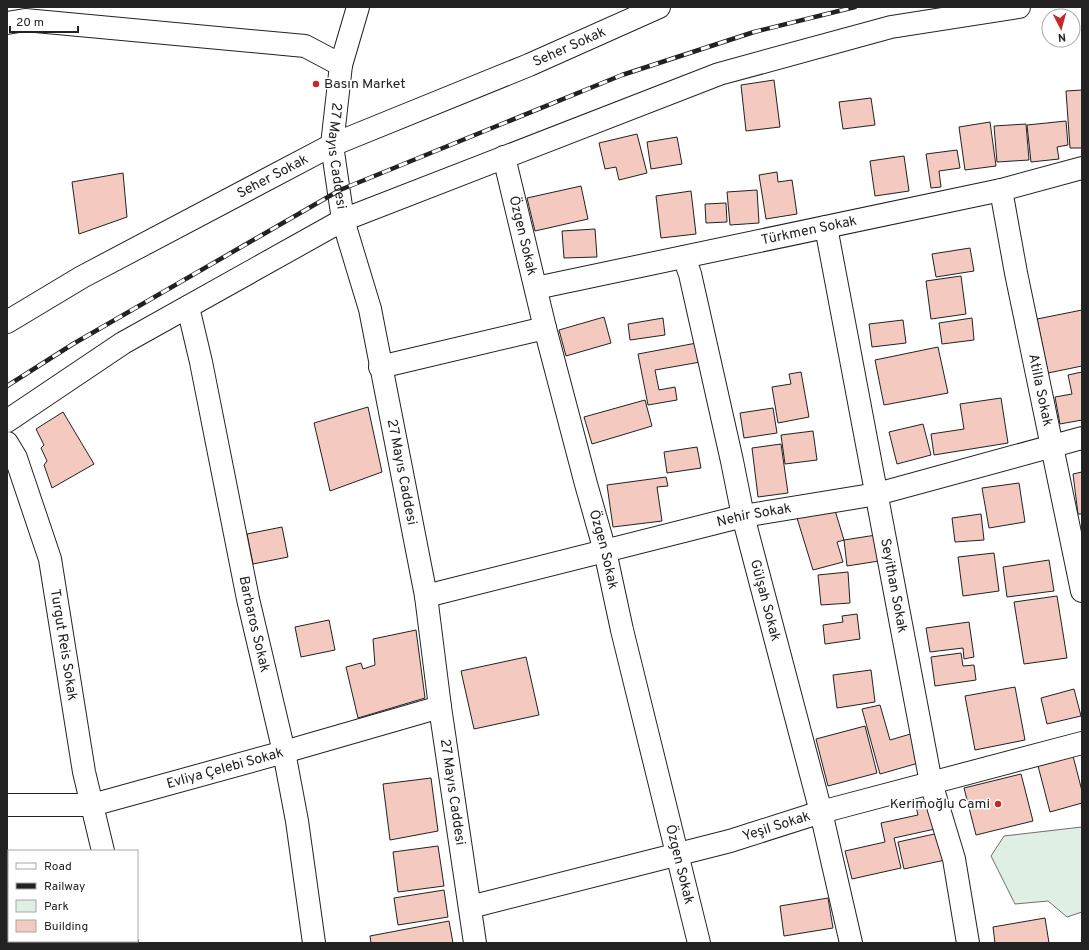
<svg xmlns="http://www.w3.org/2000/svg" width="1089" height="950" font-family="Overpass,sans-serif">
<rect width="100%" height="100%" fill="#fff"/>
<path fill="#e0efe3" stroke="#6f6f6f" d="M1082,827V912L1067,917L1048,901L1015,904L991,856L1004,836Z"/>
<g fill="#f3c9c0" stroke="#222">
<path d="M774,80L780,127L746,131L741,85Z"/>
<path d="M1082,90V148H1070L1066,91Z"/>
<path d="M871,98L875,125L843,129L839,102Z"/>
<path d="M1066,121L1068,145L1057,147L1059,159L1031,162L1027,125Z"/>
<path d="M990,122L996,166L965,170L959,127Z"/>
<path d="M1026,124L1029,160L997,162L994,126Z"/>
<path d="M637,134L647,173L619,180L616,167L605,169L599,143Z"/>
<path d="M677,137L682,164L651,169L647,142Z"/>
<path d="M957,150L960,168L939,171L941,187L931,188L926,154Z"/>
<path d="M904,156L909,191L875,196L870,161Z"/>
<path d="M777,172L778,182L792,180L797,214L766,219L759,175Z"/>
<path d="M123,173L127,217L79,234L72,182Z"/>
<path d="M581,186L588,219L535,231L527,198Z"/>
<path d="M757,190L759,223L730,225L727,192Z"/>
<path d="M691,191L696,234L661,238L656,196Z"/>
<path d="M726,203L727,222L706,223L705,204Z"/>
<path d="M595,229L597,257L564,258L562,231Z"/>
<path d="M970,248L974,271L936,277L932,254Z"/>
<path d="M961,276L966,314L931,319L926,281Z"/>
<path d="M1082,310V366L1048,373L1037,319Z"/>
<path d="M604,317L611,343L566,356L559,330Z"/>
<path d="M663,318L665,335L630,340L628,324Z"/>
<path d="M972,318L974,340L942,344L939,323Z"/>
<path d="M903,320L906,343L872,347L869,324Z"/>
<path d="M702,342L706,361L655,370L659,390L675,387L677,400L648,405L638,354Z"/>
<path d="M938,347L948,393L884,405L875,360Z"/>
<path d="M801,372L809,417L778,423L772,387L791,384L789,374Z"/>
<path d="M1082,372V420L1060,424L1055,397L1072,394L1068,375Z"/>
<path d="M1001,398L1008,443L934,455L931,434L964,429L960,404Z"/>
<path d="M645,400L652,426L592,444L584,417Z"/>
<path d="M368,407L382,472L330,491L314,423Z"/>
<path d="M773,408L777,433L744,438L740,413Z"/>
<path d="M63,412L94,464L52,488L44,465L47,461L41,448L44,445L36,429Z"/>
<path d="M923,424L931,455L897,464L889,432Z"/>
<path d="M813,431L817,460L785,464L781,435Z"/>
<path d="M781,444L788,493L758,497L752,448Z"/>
<path d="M697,447L701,468L667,473L664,452Z"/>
<path d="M1082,472V514H1078L1073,474Z"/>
<path d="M666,477L668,486L657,487L662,521L613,527L607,485Z"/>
<path d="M1019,483L1025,522L989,528L982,488Z"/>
<path d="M834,507L844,540L837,542L843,562L813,570L797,518Z"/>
<path d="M981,514L984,540L955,542L952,518Z"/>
<path d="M282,527L288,557L253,564L247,534Z"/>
<path d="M876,535L879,561L847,566L844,540Z"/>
<path d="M994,553L999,591L963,596L958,557Z"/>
<path d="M1049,560L1054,591L1007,597L1003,567Z"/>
<path d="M848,572L850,603L821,605L818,575Z"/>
<path d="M1057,596L1067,658L1024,664L1014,602Z"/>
<path d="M857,614L860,639L825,644L823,625L843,622L842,616Z"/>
<path d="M329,620L335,650L301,657L295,627Z"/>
<path d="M969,622L974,657L964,659L963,648L930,652L926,628Z"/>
<path d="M416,630L425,698L358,718L346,667L361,663L363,669L375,665L373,639Z"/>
<path d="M961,653L963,666L974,665L976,680L935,686L931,657Z"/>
<path d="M526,657L539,715L474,729L461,671Z"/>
<path d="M871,670L875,702L837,708L833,675Z"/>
<path d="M1015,687L1025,740L975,750L965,696Z"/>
<path d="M1074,689L1081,716L1047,724L1041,698Z"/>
<path d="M880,705L890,740L914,733L922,762L880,774L862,709Z"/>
<path d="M865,726L877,773L828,786L816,739Z"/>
<path d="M1073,756L1082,791V803L1050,812L1038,766Z"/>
<path d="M1021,774L1033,821L976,835L964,788Z"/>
<path d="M431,778L438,831L390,840L383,784Z"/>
<path d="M928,799L935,829L894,838L901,868L852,879L845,851L885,842L881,823L918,815L915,802Z"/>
<path d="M939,833L945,860L904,869L898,842Z"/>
<path d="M438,846L444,886L398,892L393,852Z"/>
<path d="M444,890L448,917L398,925L394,898Z"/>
<path d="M828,898L833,928L784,936L780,906Z"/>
<path d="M1045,918L1049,943H995L993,927Z"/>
<path d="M449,921L453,943H371L370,936Z"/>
</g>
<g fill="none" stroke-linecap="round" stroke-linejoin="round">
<g stroke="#222" stroke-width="24">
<g id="minor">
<path id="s1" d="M358,7L341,65L332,145L343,220L370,309L426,596L440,707L475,943"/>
<path d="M7,23L25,20L305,46L341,65"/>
<path id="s2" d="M504,157L545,328L586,484L605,551L622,630L699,943"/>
<path id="s3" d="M1001,190L1016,273L1082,591"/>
<path id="s4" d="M826,227L931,783L954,859L968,943"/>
<path id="s5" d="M684,257L690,274L732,461L743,516L821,812L851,943"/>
<path id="s6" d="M536,288L1001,190L1082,168"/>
<path id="s7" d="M188,307L201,362L248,599L284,752L297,821L314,943"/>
<path id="s8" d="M7,322L82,277L332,145L529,65L659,7"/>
<path d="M380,367L545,328"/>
<path d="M7,421L123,343L343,220L719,74L891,27L1019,7"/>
<path id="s9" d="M7,443L16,458L50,559L84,772L103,851"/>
<path id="s10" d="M426,596L743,516L877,494L1082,438"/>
<path id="s11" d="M7,805H92L284,752L440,707"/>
<path id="s12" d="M470,907L730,841L821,812L1082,743"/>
<path d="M126,941L127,943"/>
</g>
</g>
<use href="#minor" stroke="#fff" stroke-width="22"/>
<g stroke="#222" stroke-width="4.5">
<path id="rail" d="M7,386L73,344L340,190L622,75L754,32L855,7"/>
</g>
<use href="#rail" stroke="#fff" stroke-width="3" stroke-dasharray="9" stroke-linecap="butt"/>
</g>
<g fill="#c62828" stroke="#fff" stroke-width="1.5">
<circle cx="316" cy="84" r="4"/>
<circle cx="998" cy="804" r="4"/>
</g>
<g text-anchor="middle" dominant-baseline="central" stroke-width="3" stroke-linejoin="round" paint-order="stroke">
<g font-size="14" fill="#222" stroke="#fff">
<text stroke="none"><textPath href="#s8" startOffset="627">Seher Sokak</textPath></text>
<text stroke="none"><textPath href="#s1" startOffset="152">27 Mayıs Caddesi</textPath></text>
<text stroke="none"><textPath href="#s8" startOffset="303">Seher Sokak</textPath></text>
<text stroke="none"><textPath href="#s6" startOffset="279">Türkmen Sokak</textPath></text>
<text stroke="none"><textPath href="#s2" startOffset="81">Özgen Sokak</textPath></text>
<text stroke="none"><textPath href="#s3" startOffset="204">Atilla Sokak</textPath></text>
<text stroke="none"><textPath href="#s1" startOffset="476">27 Mayıs Caddesi</textPath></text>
<text stroke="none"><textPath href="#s10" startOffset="338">Nehir Sokak</textPath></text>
<text stroke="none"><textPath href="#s2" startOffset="405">Özgen Sokak</textPath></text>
<text stroke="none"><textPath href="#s4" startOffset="365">Seyithan Sokak</textPath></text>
<text stroke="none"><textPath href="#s5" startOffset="353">Gülşah Sokak</textPath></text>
<text stroke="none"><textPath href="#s7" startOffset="324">Barbaros Sokak</textPath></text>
<text stroke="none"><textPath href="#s9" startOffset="211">Turgut Reis Sokak</textPath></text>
<text stroke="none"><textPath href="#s11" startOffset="223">Evliya Çelebi Sokak</textPath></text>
<text stroke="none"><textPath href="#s1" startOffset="800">27 Mayıs Caddesi</textPath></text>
<text stroke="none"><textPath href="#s12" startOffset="317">Yeşil Sokak</textPath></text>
<text stroke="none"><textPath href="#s2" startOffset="729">Özgen Sokak</textPath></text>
</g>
<g font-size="14" fill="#222" stroke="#fff" text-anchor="start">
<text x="324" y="84">Basın Market</text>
<text x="990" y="804" text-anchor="end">Kerimoğlu Cami</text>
</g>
</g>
<rect width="1089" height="950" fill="none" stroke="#222222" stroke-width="16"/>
<rect x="8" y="850" width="130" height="92" fill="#ffffff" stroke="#a7a7a7"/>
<rect x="16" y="863" width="20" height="6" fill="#ffffff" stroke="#a7a7a7"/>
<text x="44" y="870" font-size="12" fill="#222222">Road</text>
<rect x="16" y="883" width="20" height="6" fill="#222222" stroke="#a7a7a7"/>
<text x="44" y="890" font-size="12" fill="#222222">Railway</text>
<rect x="16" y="900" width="20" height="12" fill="#e0efe3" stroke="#a7a7a7"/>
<text x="44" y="910" font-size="12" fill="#222222">Park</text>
<rect x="16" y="920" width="20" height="12" fill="#f3c9c0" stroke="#a7a7a7"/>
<text x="44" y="930" font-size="12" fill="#222222">Building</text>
<g transform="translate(1061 28) rotate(174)"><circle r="19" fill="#ffffff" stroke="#a7a7a7"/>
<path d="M0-3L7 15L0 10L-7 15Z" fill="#c62828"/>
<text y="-6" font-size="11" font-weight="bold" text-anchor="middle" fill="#222222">N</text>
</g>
<path d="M10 26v6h68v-6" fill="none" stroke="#222222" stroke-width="2"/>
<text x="16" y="26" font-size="12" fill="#222222" stroke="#ffffff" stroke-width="3" paint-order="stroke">20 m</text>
</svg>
